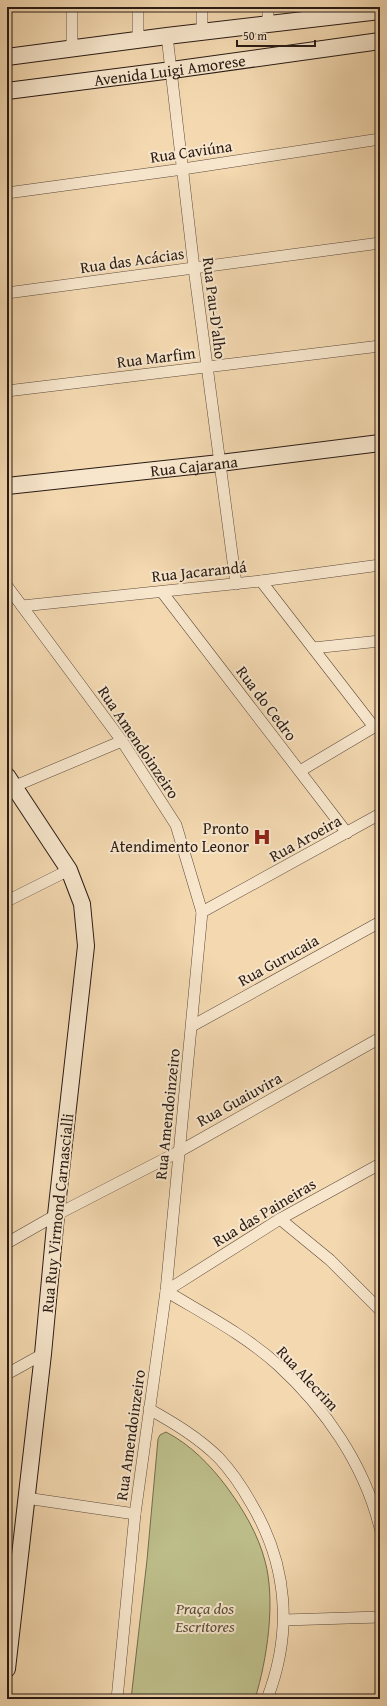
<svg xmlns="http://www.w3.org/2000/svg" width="387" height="1706" font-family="'Gentium Book Plus',serif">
<rect width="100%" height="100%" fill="#f3d8b0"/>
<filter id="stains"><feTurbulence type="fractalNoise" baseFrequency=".005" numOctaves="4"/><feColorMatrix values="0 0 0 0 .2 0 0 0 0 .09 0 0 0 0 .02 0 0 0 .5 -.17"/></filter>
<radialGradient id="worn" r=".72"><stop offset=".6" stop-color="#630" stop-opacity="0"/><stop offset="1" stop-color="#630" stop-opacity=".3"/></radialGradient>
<path fill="#bdbe8a" stroke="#736c50" d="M166,1432C191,1445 210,1465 226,1486C243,1509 258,1534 265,1561C276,1601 267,1660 255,1699H131L147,1560L158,1439L160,1435Z"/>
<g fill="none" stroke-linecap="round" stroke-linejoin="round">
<g stroke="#5c4a3c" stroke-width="12">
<g id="street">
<path d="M268,24V7"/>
<path d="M202,32V7"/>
<path d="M167,36L194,268L236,584"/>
<path d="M138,40V7"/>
<path d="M72,49V7"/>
<path d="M7,193L183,169L380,139"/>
<path d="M7,293L380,243"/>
<path d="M7,391L380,346"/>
<path d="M261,581L374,727"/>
<path d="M7,586L122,741L176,825L202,912L166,1291L135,1514L117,1699"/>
<path d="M162,592L347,833"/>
<path d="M22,606L261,581L380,565"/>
<path d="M313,648L380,641"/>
<path d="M300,771L379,724"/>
<path d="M8,789L122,741"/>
<path d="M7,901L69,870"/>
<path d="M202,912L380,814"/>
<path d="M192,1026L380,922"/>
<path d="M380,1164L280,1219L166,1291C204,1314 245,1335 278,1365C325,1408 364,1464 380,1528"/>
<path d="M280,1219L330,1260L380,1310"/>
<path d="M7,1243L56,1215L180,1151L380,1038"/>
<path d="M7,1374L43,1354"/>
<path d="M149,1409C174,1423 199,1438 219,1458C232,1472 242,1487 251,1503C288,1565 293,1632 267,1699"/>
<path d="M26,1498L135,1514"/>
<path d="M7,1565L20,1561"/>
<path d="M284,1620L380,1617"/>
</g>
</g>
<g stroke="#291b15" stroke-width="18">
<g id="secondary">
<path d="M7,57L167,36L380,11"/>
<path id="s1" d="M7,91L172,70L380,41"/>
<path id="s2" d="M7,486L220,463L380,443"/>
<path d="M7,776L69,870L82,904L86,946L56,1215L43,1354L7,1669"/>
</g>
</g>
<use href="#street" stroke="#f7e6cc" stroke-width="11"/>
<use href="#secondary" stroke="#f7e6cc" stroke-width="16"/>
</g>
<defs>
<g id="hospital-bare" transform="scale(1.38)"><path d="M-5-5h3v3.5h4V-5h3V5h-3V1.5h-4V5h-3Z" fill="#8f2418" stroke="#f7e6cc" stroke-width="2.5" paint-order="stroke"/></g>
</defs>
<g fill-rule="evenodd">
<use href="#hospital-bare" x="262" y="837"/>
</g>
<g text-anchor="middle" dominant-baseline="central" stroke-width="4" stroke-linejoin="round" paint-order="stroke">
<g font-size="16" fill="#291b15" stroke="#f7e6cc">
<text stroke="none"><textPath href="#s1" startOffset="164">Avenida Luigi Amorese</textPath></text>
<text transform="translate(191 151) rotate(-8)">Rua Caviúna</text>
<text transform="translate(132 260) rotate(-8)">Rua das Acácias</text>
<text transform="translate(215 308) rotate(83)">Rua Pau-D'alho</text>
<text transform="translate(156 357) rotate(-7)">Rua Marfim</text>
<text stroke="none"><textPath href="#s2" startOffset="188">Rua Cajarana</textPath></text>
<text transform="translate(199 571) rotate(-6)">Rua Jacarandá</text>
<text transform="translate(267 703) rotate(53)">Rua do Cedro</text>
<text transform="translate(139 742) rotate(56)">Rua Amendoinzeiro</text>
<text transform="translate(305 838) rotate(-29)">Rua Aroeira</text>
<text transform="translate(278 960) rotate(-29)">Rua Gurucaia</text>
<text transform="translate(239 1099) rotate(-29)">Rua Guaiuvira</text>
<text transform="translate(167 1114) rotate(-84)">Rua Amendoinzeiro</text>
<text transform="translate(264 1212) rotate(-31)">Rua das Paineiras</text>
<text transform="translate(57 1213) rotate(-84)">Rua Ruy Virmond Carnascialli</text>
<text transform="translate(308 1378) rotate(47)">Rua Alecrim</text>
<text transform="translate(130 1435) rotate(-82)">Rua Amendoinzeiro</text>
</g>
<g font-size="16" fill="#291b15" stroke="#f7e6cc" text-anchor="end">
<text x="249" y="828">Pronto<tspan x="249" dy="18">Atendimento Leonor</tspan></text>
</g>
<g font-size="16" font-style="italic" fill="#554c38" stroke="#f7e6cc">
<text x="205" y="1608">Praça dos<tspan x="205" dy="18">Escritores</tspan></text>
</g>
</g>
<rect width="387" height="1706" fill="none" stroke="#f3d8b0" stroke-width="24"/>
<rect x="8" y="8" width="371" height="1690" fill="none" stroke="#291b15" stroke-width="2"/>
<rect x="12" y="12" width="363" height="1682" fill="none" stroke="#291b15"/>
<path d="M237 40v6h78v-6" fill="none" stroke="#291b15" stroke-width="2"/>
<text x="243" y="40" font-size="12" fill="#291b15" stroke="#f7e6cc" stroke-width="3" paint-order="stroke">50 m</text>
<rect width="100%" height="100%" filter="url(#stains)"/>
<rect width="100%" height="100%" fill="url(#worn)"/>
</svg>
